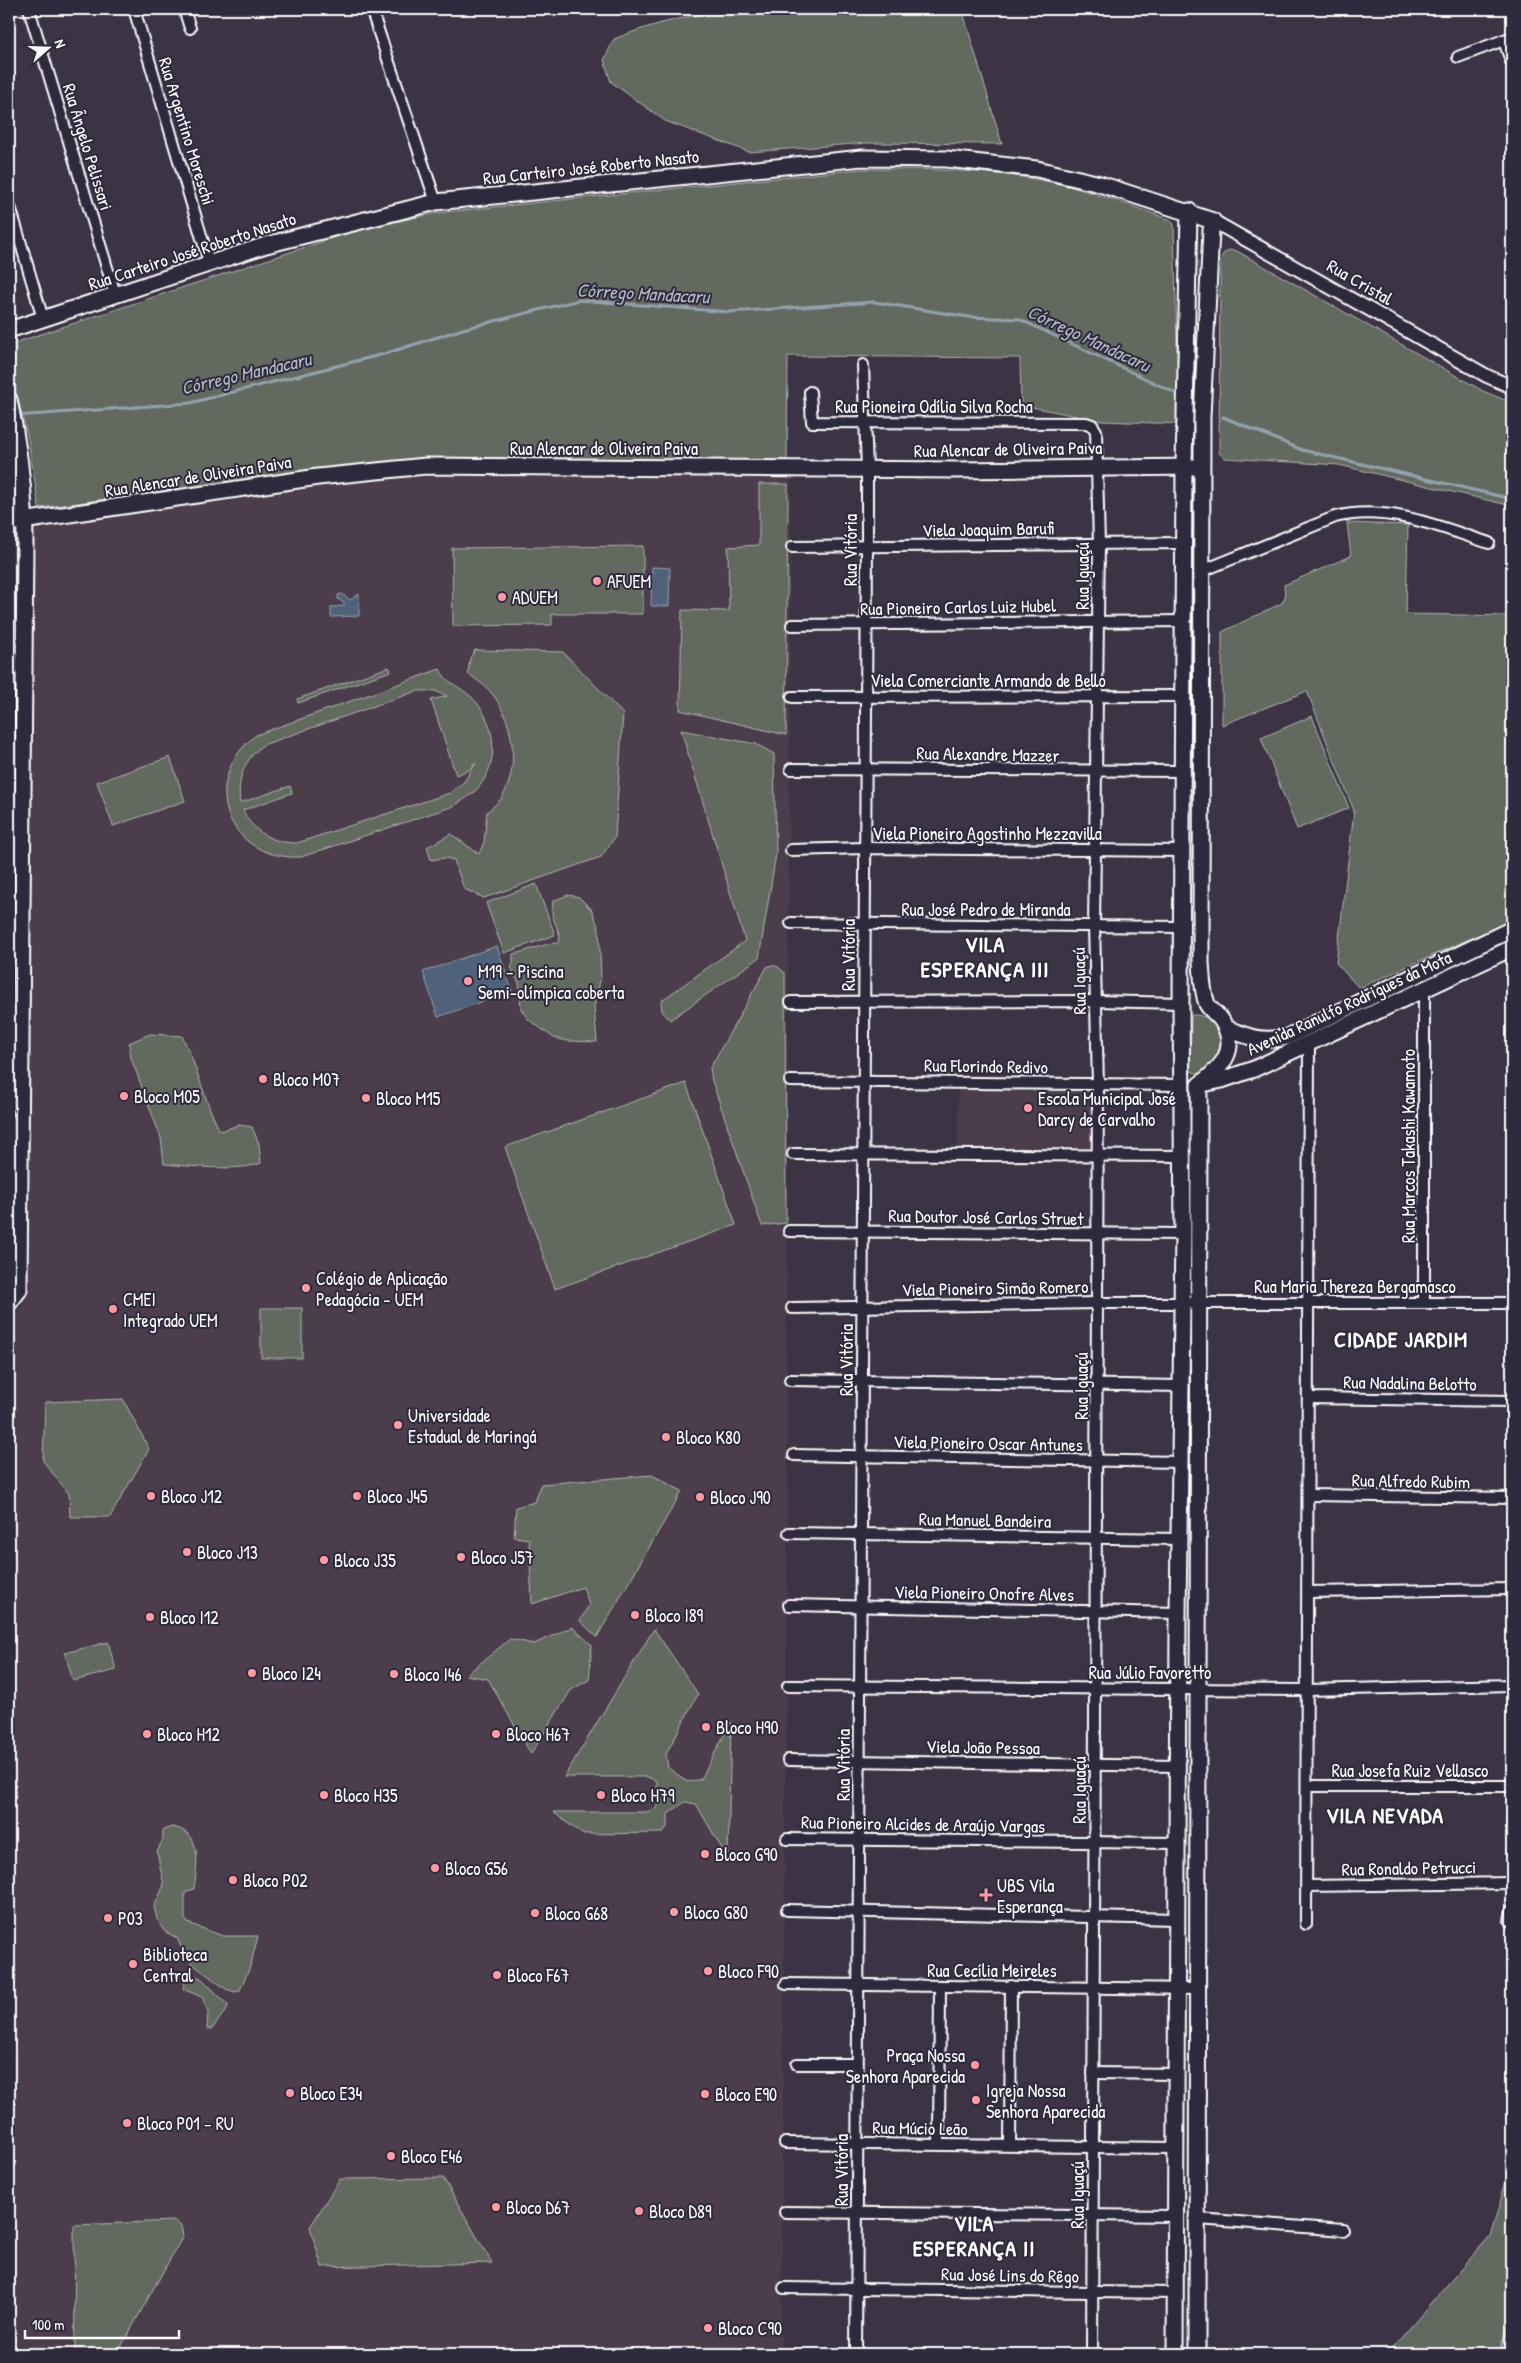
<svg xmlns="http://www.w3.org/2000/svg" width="1521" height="2363" font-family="'Patrick Hand',sans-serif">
<rect width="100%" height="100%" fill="#3c3344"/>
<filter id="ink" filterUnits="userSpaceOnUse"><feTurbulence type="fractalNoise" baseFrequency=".02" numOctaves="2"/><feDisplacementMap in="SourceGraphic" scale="10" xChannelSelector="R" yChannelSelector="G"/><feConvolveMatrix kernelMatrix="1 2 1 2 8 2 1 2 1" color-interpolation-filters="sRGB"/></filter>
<g filter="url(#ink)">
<g fill="#4b3e4c">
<path d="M448,476L791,478L786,1380L788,1468L781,2354H9V2060H15L14,1857L9,1668V1332L28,1293L32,536L34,529L42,524L365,480Z"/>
<path d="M958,1082L1098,1084V1155L958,1154Z"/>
</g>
<g fill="#626b5f" stroke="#b0b5af" fill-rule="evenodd">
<path d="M737,9H962L1002,144L867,143L749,152L665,121L611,82L604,60L614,39C653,23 695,14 737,9Z"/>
<path d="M863,169C920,169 978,169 1035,179C1082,187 1126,204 1171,220L1174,225L1179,424L1102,421L1021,405L1020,358L788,356L787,461L427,460L319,471L39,508L28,439L9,363L11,344L354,231L436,213Z"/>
<path d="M1229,250L1237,251L1483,391L1512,403V506L1339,465L1225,458L1219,453L1220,262L1223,254Z"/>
<path d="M759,484H788L786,735L680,710L682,610L729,611L728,547L759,545Z"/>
<path d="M1347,523L1408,525L1406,614L1512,616V920L1359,988L1336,963L1354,811L1307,691L1222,725V632L1282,603L1285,597L1284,585L1351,556Z"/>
<path d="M643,546V614H552V625L453,626L452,548Z"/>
<path d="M475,650L563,652L623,714L615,837L601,857L484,898L464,889L454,860L445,858L431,860L427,847L451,834L479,854L484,842L487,812C491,808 497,804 501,799C522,767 513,714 487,688C481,683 474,678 468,674L470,658Z"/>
<path d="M389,667L391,671L298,703L297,699Z"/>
<path d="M440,669C445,682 457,685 468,694C497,718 503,766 473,793C467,798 460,802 454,806L301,857C227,861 197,781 256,735ZM417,691H435L447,696L431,700L456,775L469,770L476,763L463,783L450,793L297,843C273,843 253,833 243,810L292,793L290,786L240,803C237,779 244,760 263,745Z"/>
<path d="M1312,716L1349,808L1297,829L1261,738Z"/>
<path d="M681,730L756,744L774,754L776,854L759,958L670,1020L662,1011L661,1001L745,941Z"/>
<path d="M170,757L185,801L113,826L97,782Z"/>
<path d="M536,884L555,935L504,953L486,903Z"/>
<path d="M568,895L579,897L592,910L599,929L601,977L594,1007L597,1042L568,1041L554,1038L528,1019L521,1009L519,983L511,967L513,964V954C529,951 542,944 558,943L560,936L552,915L553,901Z"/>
<path d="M772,965L778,967L785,973L786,1223L762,1226L712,1081L710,1068L767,967Z"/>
<path d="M1191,1015C1216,1014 1224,1033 1222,1055L1201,1075L1190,1071Z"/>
<path d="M150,1034L182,1036C198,1067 204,1101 220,1131L239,1125L252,1127L259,1144L261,1163C240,1172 188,1166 164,1164L161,1138L131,1058L129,1043Z"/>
<path d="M686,1083L736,1225L555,1289L505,1147Z"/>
<rect x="261" y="1308" width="41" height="50"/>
<path d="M123,1399L149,1449L110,1517H70L69,1494L43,1461L45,1402Z"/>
<path d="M652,1475L682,1491L597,1637L580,1621L589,1605L583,1587L532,1604L529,1539L514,1537L516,1507L535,1502L541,1484Z"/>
<path d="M572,1627L592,1645L589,1680L571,1690L531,1754L488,1679L466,1675L510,1639L534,1644Z"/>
<path d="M654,1629L698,1694L666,1754L668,1768L688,1782L701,1779L731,1722L728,1859L696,1804L685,1802L668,1814V1825L663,1833L582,1834L553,1812H646L657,1808V1781L647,1777H564Z"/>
<path d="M108,1642L116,1670L73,1681L65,1653Z"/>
<path d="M172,1827C204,1832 197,1865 194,1889L185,1893V1919L188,1923L223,1936H258L250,1967L240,1990L235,1992L226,1989L186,1959L177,1938L164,1931L157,1919L154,1907L164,1885L157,1852L163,1839V1830Z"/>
<path d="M192,1975L201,1978L228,2005L227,2009L212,2029H207L208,2012L202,1997L183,1989L184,1983Z"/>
<path d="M1512,2161V2354H1377L1394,2346L1490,2236Z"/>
<path d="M443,2178L492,2263L322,2267L310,2227L340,2179Z"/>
<path d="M175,2221L181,2226L183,2236L117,2354H75L74,2225Z"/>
</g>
<g fill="#4f627a" stroke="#95a1af">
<path d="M652,567L670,568L669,606H651Z"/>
<path d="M342,594L350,600L359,594V616L331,617V607L344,606V603L338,599V595Z"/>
<path d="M497,946L512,991L438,1017L423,972Z"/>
</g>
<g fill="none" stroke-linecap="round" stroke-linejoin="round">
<g stroke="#95a1af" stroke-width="3">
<path d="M17,416L190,403L384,354L463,329L579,300L729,312L874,302L969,317L1019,319L1180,395"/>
<path d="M1223,417L1302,450L1512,499"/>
<path d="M1500,2354L1512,2316"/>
</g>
<g stroke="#fff" stroke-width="14">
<g id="minor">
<path d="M29,9L115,294"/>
<path d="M134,9L209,262"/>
<path d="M184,9L190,28"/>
<path d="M371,9L436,202"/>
<path d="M1504,41L1512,64"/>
<path d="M1458,57L1512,37"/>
<path d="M9,203L43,319"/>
<path d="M810,392L812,422L1086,423L1092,425L1096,431L1099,544L1094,926L1098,1084L1092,2354"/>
<path d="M792,547L1184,543"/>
<path d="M1202,571L1335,517C1387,504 1440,527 1489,543"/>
<path d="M792,625L1184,621"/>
<path d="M792,697L1183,696"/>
<path d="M791,769L1184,771"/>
<path d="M791,850L865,848L1182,851"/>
<path d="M791,923L1181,927"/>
<path d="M1424,990V1302"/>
<path d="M791,1002L1095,1001L1181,1003"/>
<path d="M790,1081L1182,1085"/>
<path d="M793,1154L1183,1156"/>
<path d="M789,1231L1183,1234"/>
<path d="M792,1308L1097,1303H1512"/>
<path d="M790,1380L1182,1386"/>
<path d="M1308,1398L1512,1401"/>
<path d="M794,1455L1181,1462"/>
<path d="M1309,1495L1512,1498"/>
<path d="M789,1533L1180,1539"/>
<path d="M1308,1592L1512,1589"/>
<path d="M789,1605L1178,1613"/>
<path d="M788,1686L1308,1690L1512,1685"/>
<path d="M788,1760L1177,1766"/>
<path d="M1307,1786H1512"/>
<path d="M787,1839L1178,1843"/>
<path d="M1307,1886L1512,1883"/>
<path d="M787,1910L1177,1919"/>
<path d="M1510,1921L1512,1910"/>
<path d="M1306,1924L1309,1043"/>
<path d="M786,1984L1198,1989"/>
<path d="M797,2064H857"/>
<path d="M1093,2073L1177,2074"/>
<path d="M785,2143L1175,2148"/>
<path d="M939,2144L940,1986"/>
<path d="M1010,2145L1011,1986"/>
<path d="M785,2212L1175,2216"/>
<path d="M1198,2219L1343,2230"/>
<path d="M784,2288L1175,2293"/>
<path d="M856,2354L867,547V469L863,365"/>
</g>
</g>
<g stroke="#fff" stroke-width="16">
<path id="tertiary" d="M1213,221L1487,376L1512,387"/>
</g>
<g stroke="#fff" stroke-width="19">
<g id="secondary">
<path d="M9,330L266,245L436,202L862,158L946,159L1037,169L1100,184L1213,221L1211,230L1202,417L1201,962C1202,975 1202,991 1207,1004C1210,1010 1218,1015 1222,1021C1240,1050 1221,1068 1199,1085L1197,2354"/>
<path d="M9,400C19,447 25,494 25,542L19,1290L9,1303"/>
<path d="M9,523L318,477L426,466L958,470L1193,467"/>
<path d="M1226,1028C1248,1037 1263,1043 1287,1037L1512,929"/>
<path d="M1203,1084L1222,1080L1254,1069L1512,948"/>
<path d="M1175,2354L1178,1613L1183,1234L1181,1003L1184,467L1189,211"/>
</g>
</g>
<use href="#minor" stroke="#2f2a3d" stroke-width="10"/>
<use href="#tertiary" stroke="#2f2a3d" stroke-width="12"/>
<use href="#secondary" stroke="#2f2a3d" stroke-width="15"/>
</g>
</g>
<g fill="#ff9aa2" stroke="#2f2a3d" stroke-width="2">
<circle cx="597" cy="581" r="5"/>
<circle cx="502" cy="597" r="5"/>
<circle cx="468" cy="981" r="5"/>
<circle cx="263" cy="1079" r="5"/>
<circle cx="124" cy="1096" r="5"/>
<circle cx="366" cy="1098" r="5"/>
<circle cx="1028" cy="1108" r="5"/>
<circle cx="306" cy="1288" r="5"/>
<circle cx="113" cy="1309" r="5"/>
<circle cx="398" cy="1425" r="5"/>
<circle cx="666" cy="1437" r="5"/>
<circle cx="151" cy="1496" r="5"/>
<circle cx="357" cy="1496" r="5"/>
<circle cx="700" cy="1497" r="5"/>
<circle cx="187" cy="1552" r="5"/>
<circle cx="461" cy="1557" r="5"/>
<circle cx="324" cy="1560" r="5"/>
<circle cx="635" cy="1615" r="5"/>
<circle cx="150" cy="1617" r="5"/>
<circle cx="252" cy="1673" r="5"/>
<circle cx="394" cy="1674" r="5"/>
<circle cx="706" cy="1727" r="5"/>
<circle cx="147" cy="1734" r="5"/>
<circle cx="496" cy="1734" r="5"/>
<circle cx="324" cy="1795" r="5"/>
<circle cx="601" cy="1795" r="5"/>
<circle cx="705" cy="1854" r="5"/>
<circle cx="435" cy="1868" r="5"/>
<circle cx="233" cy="1880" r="5"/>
<path d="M983.5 1887.5h5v5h5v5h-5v5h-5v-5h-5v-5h5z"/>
<circle cx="674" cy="1912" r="5"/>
<circle cx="535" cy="1913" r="5"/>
<circle cx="108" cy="1918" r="5"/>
<circle cx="133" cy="1964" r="5"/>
<circle cx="708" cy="1971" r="5"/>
<circle cx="497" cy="1975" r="5"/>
<circle cx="975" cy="2065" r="5"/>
<circle cx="290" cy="2093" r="5"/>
<circle cx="705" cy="2094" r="5"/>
<circle cx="976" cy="2100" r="5"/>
<circle cx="127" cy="2123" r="5"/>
<circle cx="391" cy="2156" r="5"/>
<circle cx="496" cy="2207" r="5"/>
<circle cx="639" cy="2211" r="5"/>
<circle cx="708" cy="2328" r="5"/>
</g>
<g text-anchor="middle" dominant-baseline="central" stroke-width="4" stroke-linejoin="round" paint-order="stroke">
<g font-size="18" fill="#fff" stroke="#2f2a3d">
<text transform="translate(187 131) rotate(73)">Rua Argentino Moreschi</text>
<text transform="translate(88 147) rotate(73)">Rua Ângelo Pelissari</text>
<text transform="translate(591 167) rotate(-6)">Rua Carteiro José Roberto Nasato</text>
<text transform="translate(192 251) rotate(-18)">Rua Carteiro José Roberto Nasato</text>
<text transform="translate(1360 282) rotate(30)">Rua Cristal</text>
<text x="934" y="406">Rua Pioneira Odília Silva Rocha</text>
<text x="604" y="448">Rua Alencar de Oliveira Paiva</text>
<text transform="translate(1008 449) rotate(-1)">Rua Alencar de Oliveira Paiva</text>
<text transform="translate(198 476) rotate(-9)">Rua Alencar de Oliveira Paiva</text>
<text transform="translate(988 529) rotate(-1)">Viela Joaquim Barufi</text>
<text transform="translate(850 550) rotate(-90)">Rua Vitória</text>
<text transform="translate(1082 576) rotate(-90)">Rua Iguaçú</text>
<text transform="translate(958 607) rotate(-1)">Rua Pioneiro Carlos Luiz Hubel</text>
<text x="988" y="680">Viela Comerciante Armando de Bello</text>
<text transform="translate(988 754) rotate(1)">Rua Alexandre Mazzer</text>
<text x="987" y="833">Viela Pioneiro Agostinho Mezzavilla</text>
<text x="986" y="909">Rua José Pedro de Miranda</text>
<text transform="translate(848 955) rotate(-90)">Rua Vitória</text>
<text transform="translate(1079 981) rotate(-91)">Rua Iguaçú</text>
<text transform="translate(1349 1003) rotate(-25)">Avenida Ranulfo Rodrigues da Mota</text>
<text transform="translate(986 1066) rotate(1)">Rua Florindo Redivo</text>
<text transform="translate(1408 1146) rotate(-90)">Rua Marcos Takashi Kawamoto</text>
<text transform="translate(986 1217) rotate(1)">Rua Doutor José Carlos Struet</text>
<text x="1355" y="1286">Rua Maria Thereza Bergamasco</text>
<text transform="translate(995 1288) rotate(-1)">Viela Pioneiro Simão Romero</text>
<text transform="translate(846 1360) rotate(-90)">Rua Vitória</text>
<text transform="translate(1410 1383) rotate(1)">Rua Nadalina Belotto</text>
<text transform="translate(1081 1386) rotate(-90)">Rua Iguaçú</text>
<text transform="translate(988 1443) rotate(1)">Viela Pioneiro Oscar Antunes</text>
<text transform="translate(1411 1481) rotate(1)">Rua Alfredo Rubim</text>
<text transform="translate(985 1520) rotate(1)">Rua Manuel Bandeira</text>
<text transform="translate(984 1593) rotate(1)">Viela Pioneiro Onofre Alves</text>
<text x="1150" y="1672">Rua Júlio Favoretto</text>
<text transform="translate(983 1747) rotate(1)">Viela João Pessoa</text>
<text transform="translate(843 1765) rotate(-90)">Rua Vitória</text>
<text x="1410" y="1770">Rua Josefa Ruiz Vellasco</text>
<text transform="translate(1079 1790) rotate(-90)">Rua Iguaçú</text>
<text transform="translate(923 1824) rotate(1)">Rua Pioneiro Alcides de Araújo Vargas</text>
<text transform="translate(1409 1868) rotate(-1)">Rua Ronaldo Petrucci</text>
<text x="992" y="1970">Rua Cecília Meireles</text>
<text transform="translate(920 2128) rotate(1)">Rua Múcio Leão</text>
<text transform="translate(841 2170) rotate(-90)">Rua Vitória</text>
<text transform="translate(1077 2195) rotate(-90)">Rua Iguaçú</text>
<text transform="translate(1010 2275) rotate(1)">Rua José Lins do Rêgo</text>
</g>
<g font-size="18" fill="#fff" stroke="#2f2a3d" text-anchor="start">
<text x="607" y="581">AFUEM</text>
<text x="512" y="597">ADUEM</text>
<text x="478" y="971">M19 – Piscina<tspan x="478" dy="21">Semi-olímpica coberta</tspan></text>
<text x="273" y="1079">Bloco M07</text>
<text x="134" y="1096">Bloco M05</text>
<text x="376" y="1098">Bloco M15</text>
<text x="1038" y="1098">Escola Municipal José<tspan x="1038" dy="21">Darcy de Carvalho</tspan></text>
<text x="316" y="1278">Colégio de Aplicação<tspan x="316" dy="21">Pedagócia - UEM</tspan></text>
<text x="123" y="1299">CMEI<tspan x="123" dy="21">Integrado UEM</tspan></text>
<text x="408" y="1415">Universidade<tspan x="408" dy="21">Estadual de Maringá</tspan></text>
<text x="676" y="1437">Bloco K80</text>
<text x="161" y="1496">Bloco J12</text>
<text x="367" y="1496">Bloco J45</text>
<text x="710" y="1497">Bloco J90</text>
<text x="197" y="1552">Bloco J13</text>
<text x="471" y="1557">Bloco J57</text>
<text x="334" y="1560">Bloco J35</text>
<text x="645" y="1615">Bloco I89</text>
<text x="160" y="1617">Bloco I12</text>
<text x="262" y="1673">Bloco I24</text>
<text x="404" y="1674">Bloco I46</text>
<text x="716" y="1727">Bloco H90</text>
<text x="157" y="1734">Bloco H12</text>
<text x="506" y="1734">Bloco H67</text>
<text x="334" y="1795">Bloco H35</text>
<text x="611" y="1795">Bloco H79</text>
<text x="715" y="1854">Bloco G90</text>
<text x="445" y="1868">Bloco G56</text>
<text x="243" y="1880">Bloco P02</text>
<text x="997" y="1885">UBS Vila<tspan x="997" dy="21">Esperança</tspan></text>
<text x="684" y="1912">Bloco G80</text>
<text x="545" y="1913">Bloco G68</text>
<text x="118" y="1918">P03</text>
<text x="143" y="1954">Biblioteca<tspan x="143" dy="21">Central</tspan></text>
<text x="718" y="1971">Bloco F90</text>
<text x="507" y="1975">Bloco F67</text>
<text x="965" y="2055" text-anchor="end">Praça Nossa<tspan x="965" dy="21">Senhora Aparecida</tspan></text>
<text x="986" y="2090">Igreja Nossa<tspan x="986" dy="21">Senhora Aparecida</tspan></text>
<text x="300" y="2093">Bloco E34</text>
<text x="715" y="2094">Bloco E90</text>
<text x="137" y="2123">Bloco P01 – RU</text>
<text x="401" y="2156">Bloco E46</text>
<text x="506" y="2207">Bloco D67</text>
<text x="649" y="2211">Bloco D89</text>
<text x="718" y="2328">Bloco C90</text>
</g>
<g font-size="19" font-style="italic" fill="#b0b8c3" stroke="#2f2a3d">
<text transform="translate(643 293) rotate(3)">Córrego Mandacaru</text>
<text transform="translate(1089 338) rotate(25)">Córrego Mandacaru</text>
<text transform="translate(246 373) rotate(-13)">Córrego Mandacaru</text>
</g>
<g font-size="22" font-weight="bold" letter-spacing="1" fill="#fff" stroke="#2f2a3d">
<text x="985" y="944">VILA<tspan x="985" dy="25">ESPERANÇA III</tspan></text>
<text x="1401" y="1339">CIDADE JARDIM</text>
<text x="1385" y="1815">VILA NEVADA</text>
<text x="974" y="2223">VILA<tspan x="974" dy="25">ESPERANÇA II</tspan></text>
</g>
</g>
<rect width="1521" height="2363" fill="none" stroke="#2f2a3d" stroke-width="30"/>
<rect x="15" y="15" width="1491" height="2333" fill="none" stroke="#fff" stroke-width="2" filter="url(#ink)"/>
<g transform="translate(48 48) rotate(70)" stroke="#2f2a3d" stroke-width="4" paint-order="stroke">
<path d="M0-4L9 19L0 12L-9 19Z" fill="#ffffff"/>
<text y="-8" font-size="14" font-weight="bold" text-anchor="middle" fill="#ffffff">N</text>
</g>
<path d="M25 2330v8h154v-8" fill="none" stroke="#ffffff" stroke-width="2.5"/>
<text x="32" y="2330" font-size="15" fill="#ffffff" stroke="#2f2a3d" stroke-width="4" paint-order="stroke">100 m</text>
</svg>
